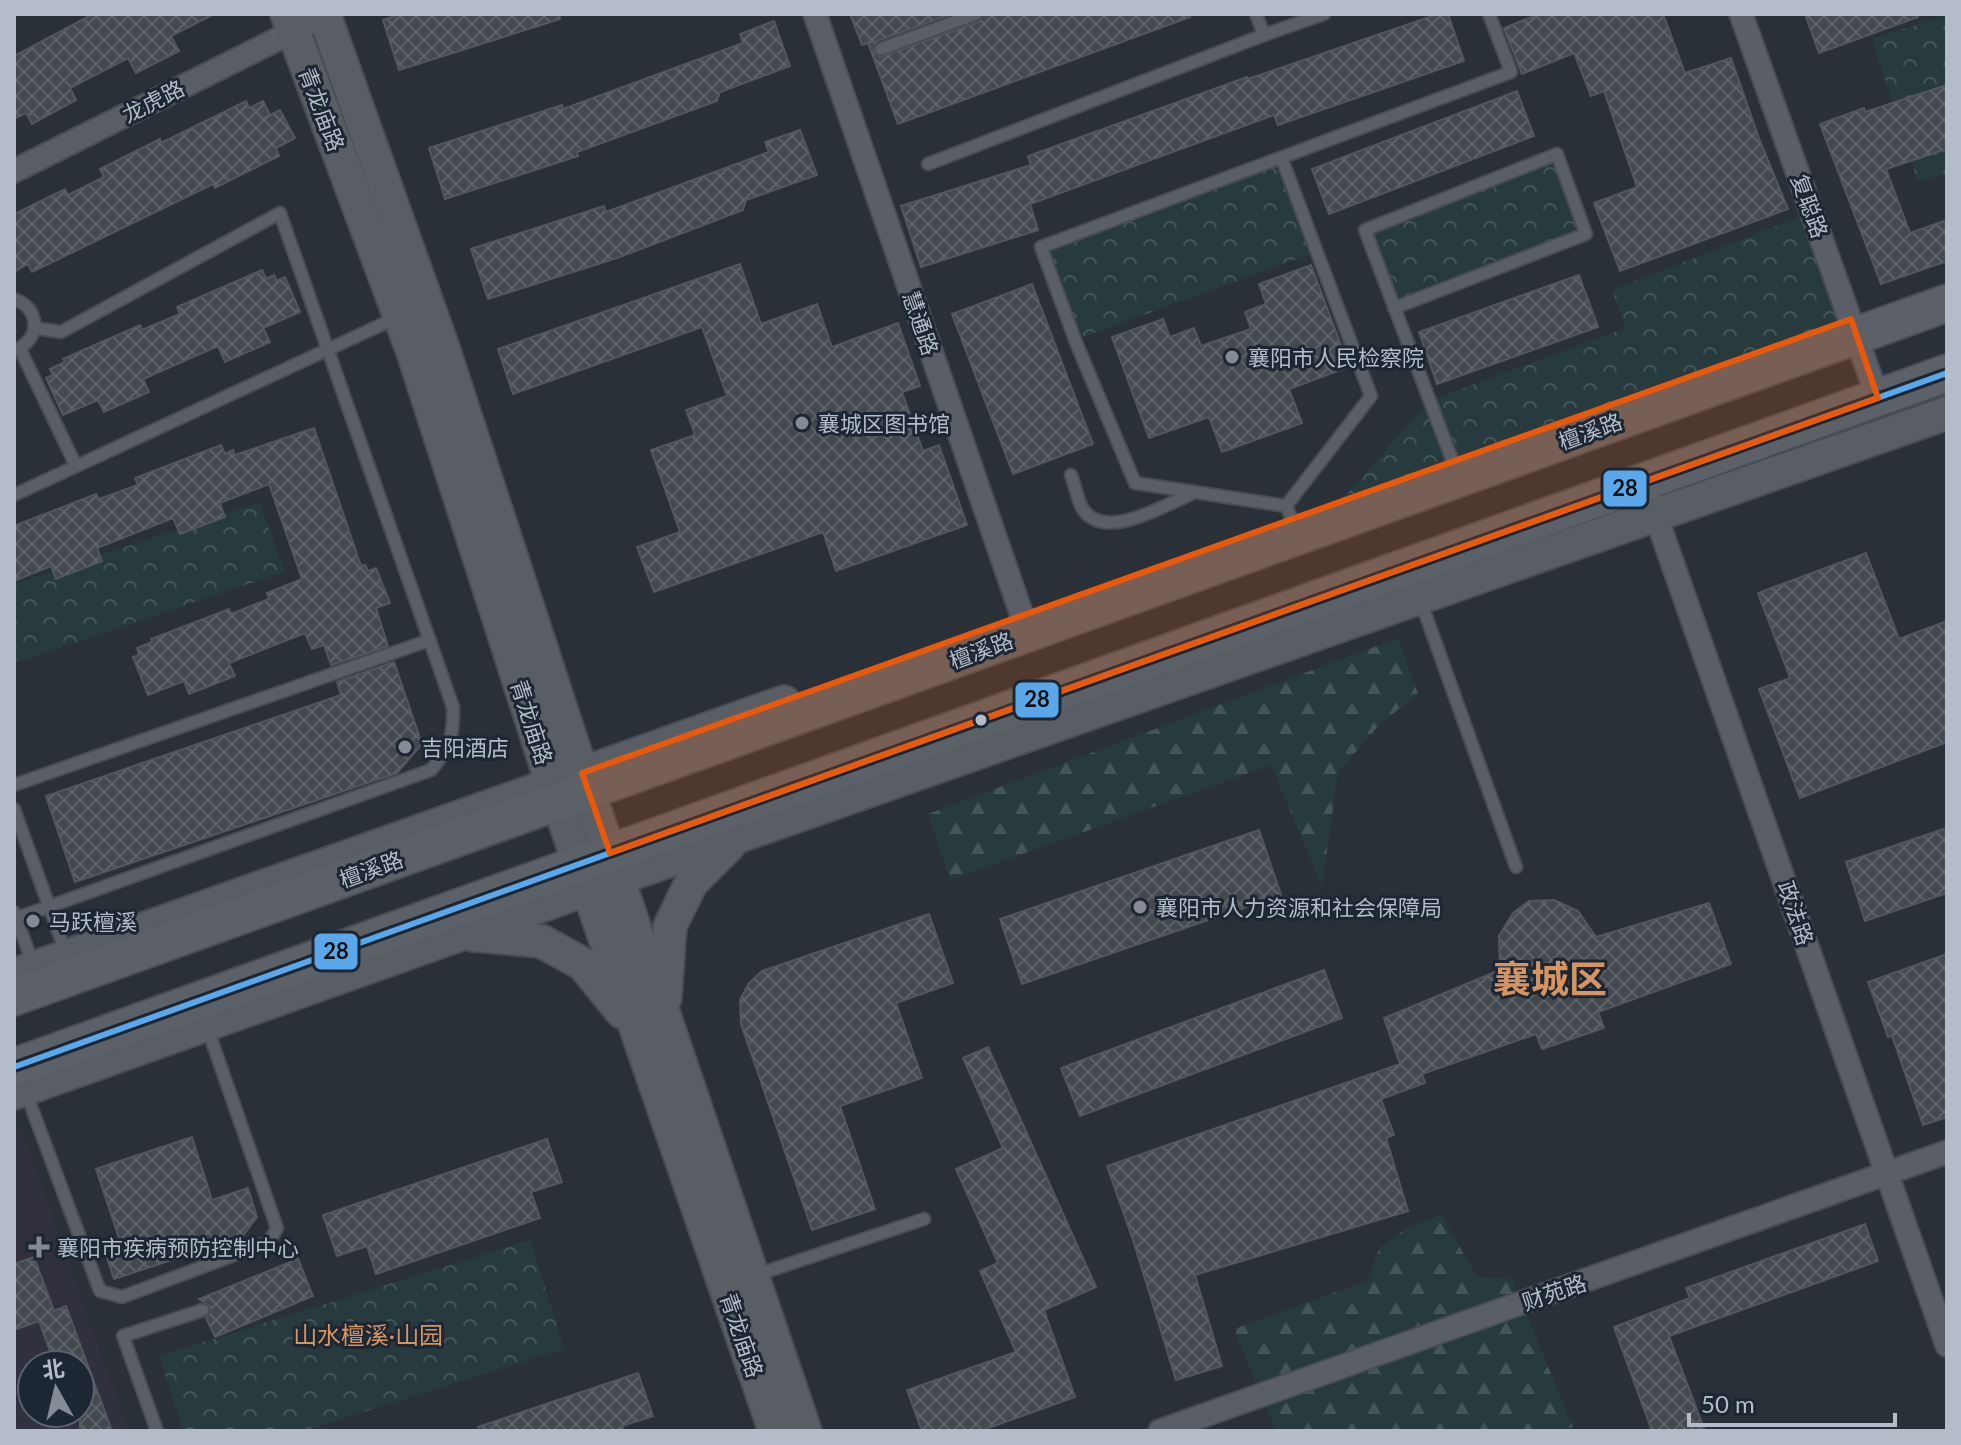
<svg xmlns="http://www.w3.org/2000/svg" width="1961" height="1445" font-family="Lato,'Noto Sans SC',sans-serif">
<defs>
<pattern id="forest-firs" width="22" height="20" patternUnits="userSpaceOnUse" patternTransform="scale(2)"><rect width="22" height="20" fill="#273a3e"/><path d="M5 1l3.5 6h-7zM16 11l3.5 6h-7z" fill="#445559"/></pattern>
<pattern id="park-crowns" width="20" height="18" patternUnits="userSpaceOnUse" patternTransform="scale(2)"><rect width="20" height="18" fill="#273a3e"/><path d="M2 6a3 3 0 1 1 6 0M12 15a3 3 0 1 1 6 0" fill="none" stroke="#445559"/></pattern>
<pattern id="building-cross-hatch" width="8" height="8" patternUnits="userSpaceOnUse" patternTransform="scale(2)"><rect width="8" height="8" fill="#444950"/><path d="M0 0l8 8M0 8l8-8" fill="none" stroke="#5d6168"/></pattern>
</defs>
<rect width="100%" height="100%" fill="#2a3038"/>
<path fill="#31303e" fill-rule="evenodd" d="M21,1127L128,1431H14V1130ZM32,1365H80V1413H32Z"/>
<g fill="url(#forest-firs)">
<path d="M1398,638L1418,694L1381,723L1338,772L1322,886L1271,765L950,880L928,814Z"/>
<path d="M1441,1214L1477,1277L1512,1279L1573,1427L1561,1431H1276L1234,1329L1367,1281L1380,1247L1406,1229Z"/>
</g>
<g fill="url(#park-crowns)">
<path d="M1947,15V173L1918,182L1872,39Z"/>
<path d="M1557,154L1586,234L1394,308L1365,230Z"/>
<path d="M1282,159L1316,252L1075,340L1041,247Z"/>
<path d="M1812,212L1851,319L1338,504L1429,401L1626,328L1612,290Z"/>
<path d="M260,502L284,572L15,663L14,584Z"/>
<path d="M530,1240L564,1349L303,1431H183L159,1356Z"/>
</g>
<g fill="url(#building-cross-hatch)" stroke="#52575f" stroke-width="2">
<path d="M93,14H214L171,36L179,51L136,73L128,58L70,88L76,100L32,124L26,113L14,119V56Z"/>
<path d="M400,14H559L560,19L399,70L383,20Z"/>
<path d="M850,14H951L877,41L873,51L880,57L979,22L984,14H1190V17L898,124L868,43L862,45Z"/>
<path d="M1438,14H1448L1464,61L1278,125L1274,115L1030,204L1038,230L921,267L901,206L1031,165L1028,156L1247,77L1248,79Z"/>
<path d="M1539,14H1663L1685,73L1731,58L1760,141L1788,209L1620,271L1594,203L1637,187L1604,91L1591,96L1574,53L1522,74L1504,28Z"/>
<path d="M1805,14H1918V17L1819,53Z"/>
<path d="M774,21L790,66L720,92L717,101L577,152L578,156L445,199L429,148L562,105L563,109L743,43L740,34Z"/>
<path d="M1947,85V149L1886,169L1910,233L1947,220V261L1881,284L1820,124L1864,108L1865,112Z"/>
<path d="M1517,91L1534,136L1329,214L1312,169Z"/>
<path d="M246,101L249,108L263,101L270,115L280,110L295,138L276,148L279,156L215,188L213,184L32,272L28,264L14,272V214L65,189L68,195L104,177L100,169L160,139L161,143Z"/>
<path d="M800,130L817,175L746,200L743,210L620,257L488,299L471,249L604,206L606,212L769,152L765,142Z"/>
<path d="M740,264L761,324L817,304L832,347L898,323L920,386L902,392L923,451L939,445L967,525L836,571L823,532L654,592L637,547L680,532L651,450L695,435L686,410L727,396L702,327L513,394L498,349Z"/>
<path d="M1311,265L1349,367L1289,389L1302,423L1222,452L1209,417L1149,438L1112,337L1163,319L1170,337L1194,328L1201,346L1251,329L1245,312L1266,304L1259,284Z"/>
<path d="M262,270L266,279L274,275L277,281L285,277L300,312L263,328L270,342L225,362L218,346L143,379L149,392L104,412L98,400L63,415L46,378L53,375L50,369L65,362L63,359L140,325L142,330L180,314L177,307Z"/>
<path d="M1579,275L1598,327L1437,384L1419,332Z"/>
<path d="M1032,284L1093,444L1013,474L952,314Z"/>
<path d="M314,428L361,566L365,565L368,571L376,568L390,603L376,608L388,646L331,665L324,645L312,649L305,633L229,663L235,676L189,694L184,681L148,695L133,657L139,655L137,648L152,642L151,639L229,609L231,614L269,599L267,593L302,579L269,484L220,503L225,517L180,534L173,518L97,548L102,561L56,579L51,566L14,581V526L96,494L99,499L138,485L135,478L221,445L225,454L233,450L235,455Z"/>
<path d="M1866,553L1899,639L1947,621V742L1800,798L1759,689L1790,678L1758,593Z"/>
<path d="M394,662L422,744L397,773L75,882L46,796L341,695L337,682Z"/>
<path d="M1947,828V893L1865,921L1846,862Z"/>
<path d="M1259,830L1281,895L1022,984L1000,919Z"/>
<path d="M1554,900L1578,911L1596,937L1709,903L1731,964L1598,1012L1604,1028L1542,1049L1536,1034L1422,1074L1425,1083L1381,1099L1394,1135L1386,1138L1408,1211L1195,1275L1222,1366L1176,1380L1134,1243L1107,1166L1400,1064L1384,1018L1500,970L1499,936L1513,913L1529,901Z"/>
<path d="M929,914L953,983L896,1003L922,1078L840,1106L875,1209L812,1230L741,1024L740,1000L749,983L762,971Z"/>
<path d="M1947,954V1117L1923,1125L1892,1036L1888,1037L1868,982Z"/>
<path d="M1324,970L1342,1018L1080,1116L1061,1068Z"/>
<path d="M988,1047L1096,1287L1044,1310L1075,1397L980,1431H922L907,1390L1016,1352L980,1271L998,1263L956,1169L1003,1148L963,1058Z"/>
<path d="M192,1137L212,1200L248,1188L257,1217L242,1237L114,1279L106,1255L123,1250L96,1169Z"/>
<path d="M547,1139L562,1182L531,1192L540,1218L376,1274L367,1246L337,1256L323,1215Z"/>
<path d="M1865,1224L1878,1261L1669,1336L1705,1431H1652L1614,1327L1690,1298L1686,1288Z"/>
<path d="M34,1257L54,1311L66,1306L112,1431H80V1365H55L39,1321L14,1330V1264Z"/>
<path d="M298,1259L313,1296L215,1337L206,1318L211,1312V1307L199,1299Z"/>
<path d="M638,1373L653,1416L622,1426L624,1431H478V1427Z"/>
</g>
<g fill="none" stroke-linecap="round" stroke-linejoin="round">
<g stroke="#484c53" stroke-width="15">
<g id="lane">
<path d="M1256,14L1264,35L1324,14"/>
<path d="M881,49L976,14"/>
<path d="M1282,159L1371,396L1286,506"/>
<path d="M928,164L1264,35"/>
<path d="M14,299C41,308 41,340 15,350"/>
<path d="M1394,308L1586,234L1557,154L1365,230L1453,462"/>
<path d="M20,349L76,466"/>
<path d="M1071,475C1075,485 1077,497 1081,506C1101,545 1167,504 1195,492"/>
<path d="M14,495L398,317"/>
<path d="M1298,533L1286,506L1135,483L1075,340L1041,247L1511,72L1489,14"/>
<path d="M1421,602L1516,867"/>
<path d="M14,785L430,640"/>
<path d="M14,809L67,956"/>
<path d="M14,912L33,964"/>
<path d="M14,919L431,770C450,748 454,736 453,707L280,213L61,332L35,328"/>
<path d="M25,1090L100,1291L122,1297L269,1242L277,1228L207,1027"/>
<path d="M756,1275L924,1219"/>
<path d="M157,1431L123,1336L203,1310"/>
</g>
</g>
<g stroke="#484c53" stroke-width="26">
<g id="street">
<path d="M815,14L1028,633"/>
<path d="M1741,14L1878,398"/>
<path d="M14,171L306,25"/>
<path d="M1651,502L1947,1345"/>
<path d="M1160,1431L1947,1152"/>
</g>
</g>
<g stroke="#484c53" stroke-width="36">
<g id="secondary">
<path d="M287,14L413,352L558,802L775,1431"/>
<path d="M324,14L442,345L575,752L805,1431"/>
<path d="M473,935L541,941L583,964L622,1012"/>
<path d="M14,975L784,702"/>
<path d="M665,998L670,926L691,883L729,845"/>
<path d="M14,1093L588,889L1947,413"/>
</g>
</g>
<g stroke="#484c55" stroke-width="40">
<g id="primary">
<path d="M14,997L1947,303"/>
<path d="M14,1067L1947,373"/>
</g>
</g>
<use href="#lane" stroke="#5a5e66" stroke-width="11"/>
<use href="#street" stroke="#5a5e66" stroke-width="22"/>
<use href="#secondary" stroke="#595d64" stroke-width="32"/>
<use href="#primary" stroke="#5c6168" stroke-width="36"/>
<g stroke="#1d2633" stroke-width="12">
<path id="bus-1" d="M14,1067L1947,373"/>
</g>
<use href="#bus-1" stroke="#5aa8eb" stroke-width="6"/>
</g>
<path fill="#e8590c" fill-opacity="0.2" stroke="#e8590c" stroke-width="6" stroke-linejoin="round" d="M1851,319L1878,398L610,853L582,773Z"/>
<g fill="#848b96" stroke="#1d2633" stroke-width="3">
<circle cx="1232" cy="357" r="8"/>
<circle cx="802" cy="423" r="8"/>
<circle cx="405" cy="747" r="8"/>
<circle cx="1140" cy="907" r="8"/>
<circle cx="33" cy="921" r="8"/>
<path d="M35 1235h8v8h8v8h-8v8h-8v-8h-8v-8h8z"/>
</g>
<circle fill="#b4bcc9" stroke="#1d2633" stroke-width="3" cx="981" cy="720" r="7"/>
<g text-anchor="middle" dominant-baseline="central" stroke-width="6" stroke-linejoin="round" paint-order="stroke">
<g font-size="22" fill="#b4bcc9" stroke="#1d2633">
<text transform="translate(153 101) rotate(-27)">龙虎路</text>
<text transform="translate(322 109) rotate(69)">青龙庙路</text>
<text transform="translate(1810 206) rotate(70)">复聪路</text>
<text transform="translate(921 323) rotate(71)">慧通路</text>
<text transform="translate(1590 431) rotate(-20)">檀溪路</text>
<text transform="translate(981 650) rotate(-20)">檀溪路</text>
<text transform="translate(532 722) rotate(72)">青龙庙路</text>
<text transform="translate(371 869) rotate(-20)">檀溪路</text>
<text transform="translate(1796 913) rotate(71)">政法路</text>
<text transform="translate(1554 1292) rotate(-19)">财苑路</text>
<text transform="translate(742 1335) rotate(71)">青龙庙路</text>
</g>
<g font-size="22" fill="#b4bcc9" stroke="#1d2633" text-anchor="start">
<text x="1248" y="357">襄阳市人民检察院</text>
<text x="818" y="423">襄城区图书馆</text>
<text x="421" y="747">吉阳酒店</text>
<text x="1156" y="907">襄阳市人力资源和社会保障局</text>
<text x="49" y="921">马跃檀溪</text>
<text x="57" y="1247">襄阳市疾病预防控制中心</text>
</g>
<g font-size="24" fill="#d59563" stroke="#1d2633">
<text x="368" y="1334">山水檀溪·山园</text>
</g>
<g font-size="38" font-weight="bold" fill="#d59563" stroke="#1d2633">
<text x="1550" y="978">襄城区</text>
</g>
</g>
<g stroke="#1d2633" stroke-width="3">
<rect x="1602" y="469" width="46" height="39" rx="8" fill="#5aa8eb"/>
<rect x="1014" y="681" width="46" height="38" rx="8" fill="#5aa8eb"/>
<rect x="313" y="932" width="46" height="39" rx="8" fill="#5aa8eb"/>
</g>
<g font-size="22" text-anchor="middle" font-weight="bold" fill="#111">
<text x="1625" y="496">28</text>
<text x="1037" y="707">28</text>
<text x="336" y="959">28</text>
</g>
<rect width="1961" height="1445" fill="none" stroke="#b4bcc9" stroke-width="32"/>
<g transform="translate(56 1389) rotate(352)"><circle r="38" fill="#1d2633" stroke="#59626f" stroke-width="2"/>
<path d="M0-6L14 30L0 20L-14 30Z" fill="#848b96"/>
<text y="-12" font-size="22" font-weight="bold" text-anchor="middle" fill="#b4bcc9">北</text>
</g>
<path d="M1689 1413v12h206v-12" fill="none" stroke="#b4bcc9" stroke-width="4"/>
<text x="1701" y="1413" font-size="24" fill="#b4bcc9" stroke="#1d2633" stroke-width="6" paint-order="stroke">50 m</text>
</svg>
